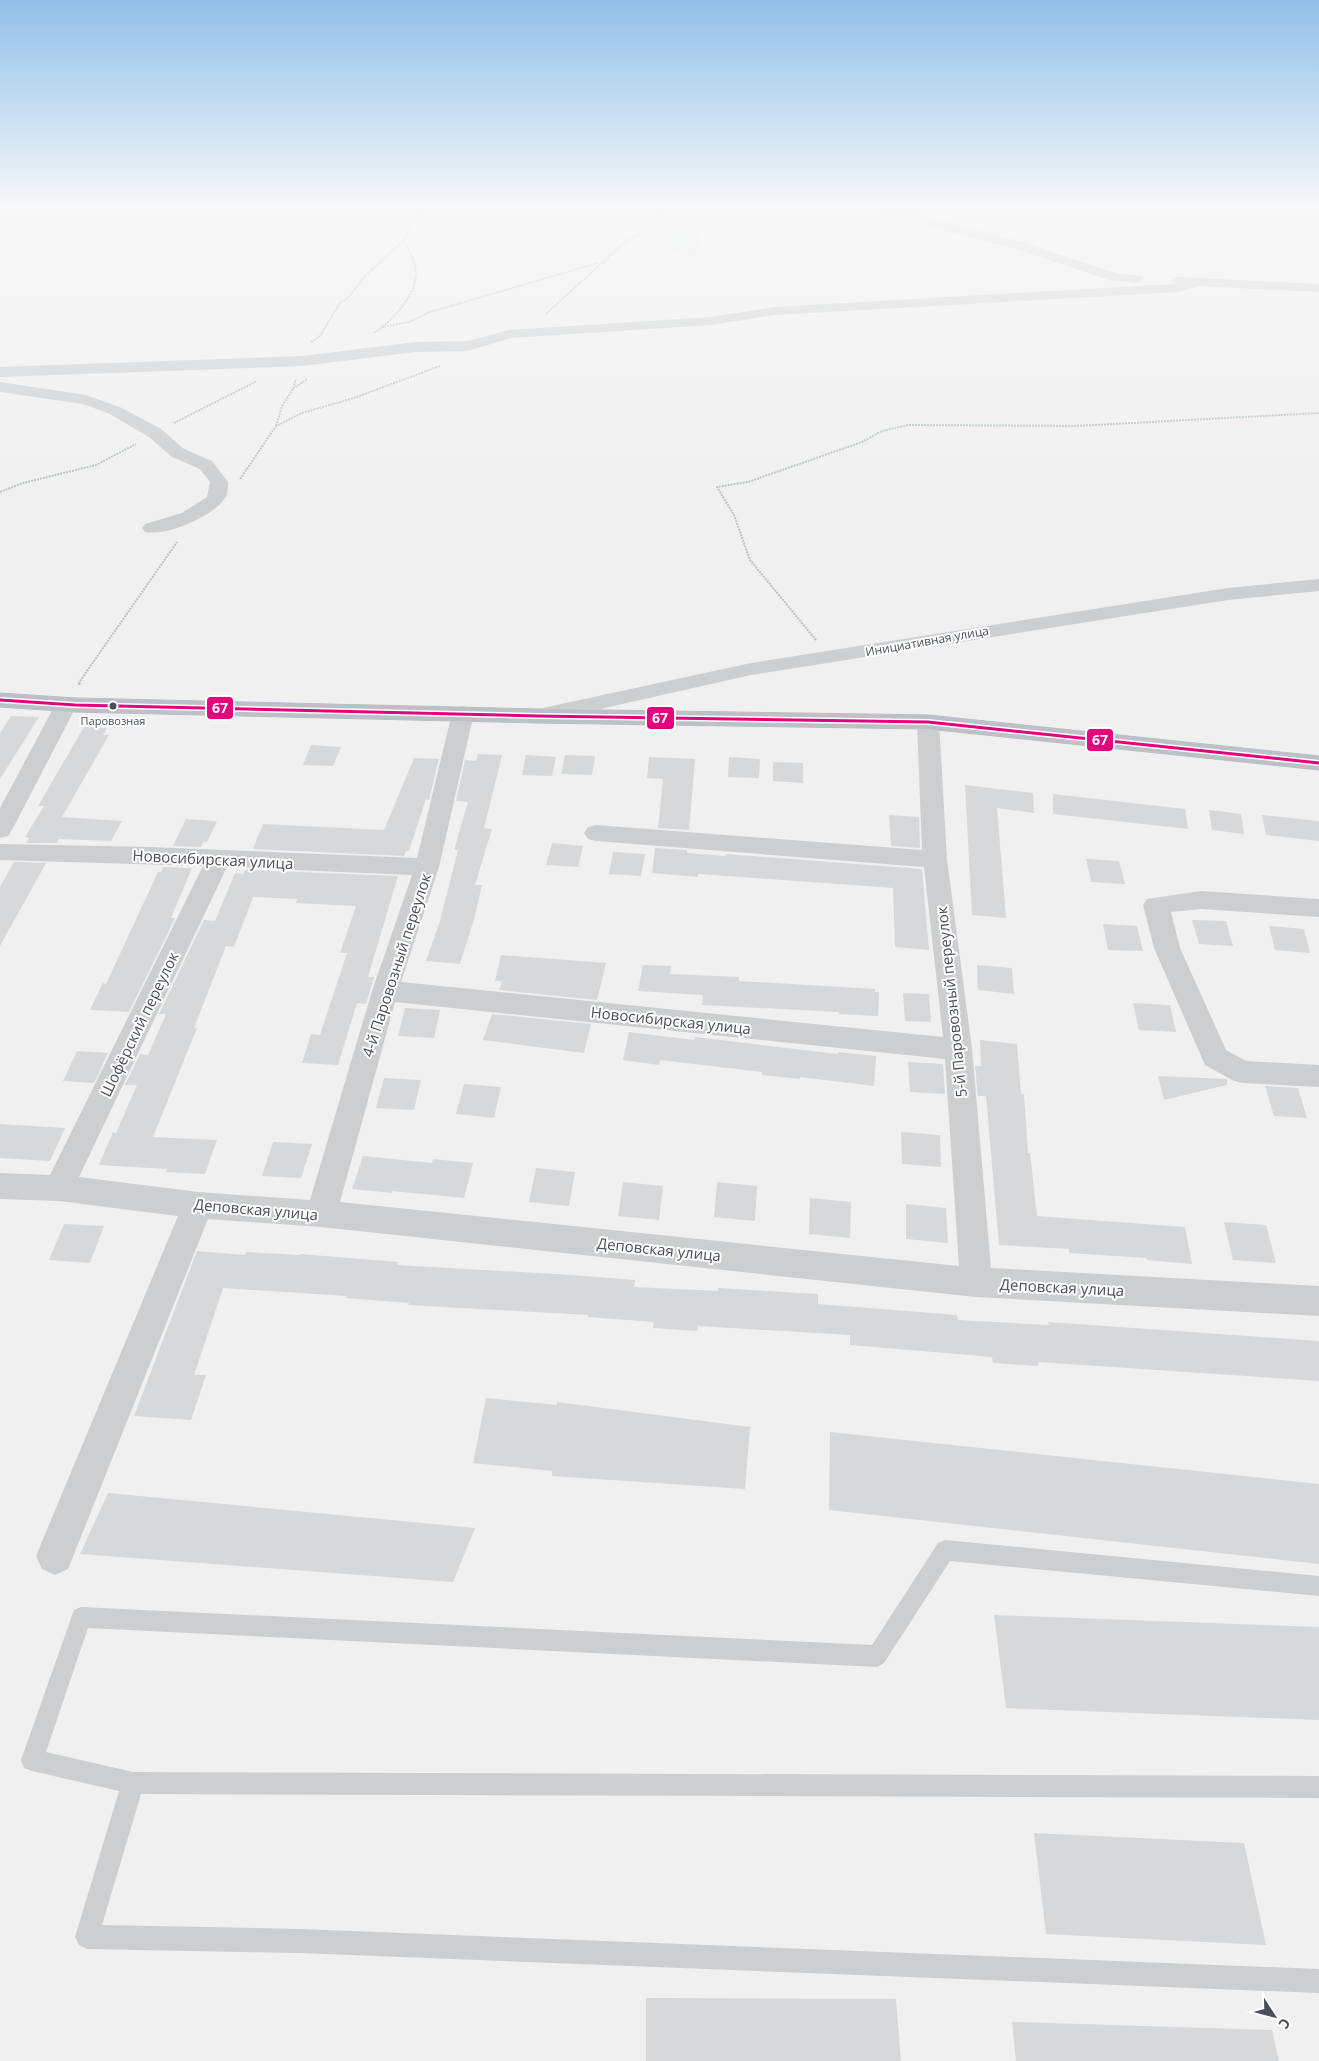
<svg xmlns="http://www.w3.org/2000/svg" width="1319" height="2061" font-family="'Open Sans',sans-serif">
<rect width="100%" height="100%" fill="#f0f0f0"/>
<path fill="#d7ede3" d="M702,208H718L700,228L697,255L687,256L672,249C672,224 683,221 702,208Z"/>
<g fill="#d7d8da">
<path d="M11,716L39,717L0,779V733Z"/>
<path d="M84,727L107,728L103,735H109L62,817L122,821L111,841L59,839L57,843H26L29,838L25,837L44,806H38Z"/>
<path d="M311,745L341,747L333,766L303,765Z"/>
<path d="M478,754L502,755L484,828L492,829L475,885H482L474,919L460,964L426,961L440,921L458,850H454L468,802L456,801L465,760L476,761Z"/>
<path d="M526,755L556,757L552,776L522,775Z"/>
<path d="M565,755L595,756L592,775L561,774Z"/>
<path d="M649,757L695,759L689,830L658,828L663,779L647,778Z"/>
<path d="M729,757L760,759L759,778L728,777Z"/>
<path d="M414,758L439,759L429,800L426,799L409,851H406L404,856L253,849L263,824L384,830Z"/>
<path d="M773,762L803,763V783L773,781Z"/>
<path d="M965,785L1033,793L1034,813L997,808L1006,918L972,915Z"/>
<path d="M1053,794L1185,809L1188,829L1053,814Z"/>
<path d="M1209,810L1241,814L1244,834L1212,830Z"/>
<path d="M889,815L919,817L920,848L891,846Z"/>
<path d="M1262,815L1319,821V841L1266,835Z"/>
<path d="M186,819L217,821L207,842H203L201,847L173,846Z"/>
<path d="M552,843L583,846L578,867L546,865Z"/>
<path d="M655,848L687,850V853L725,856L726,854L922,869L929,950L895,947L893,888L698,874V877L652,873Z"/>
<path d="M613,852L645,854L641,876L609,874Z"/>
<path d="M1086,859L1119,861L1125,884L1091,882Z"/>
<path d="M14,862L46,863L0,946V887Z"/>
<path d="M163,867L192,868L171,918H175L129,1012L90,1010L103,983L106,984L158,872H161Z"/>
<path d="M245,870L398,876L368,977H374L366,1004L357,1003L338,1065L302,1063L311,1034L320,1035L347,953H340L356,906L296,903L297,899L253,897L234,947L226,946L194,1028H197L153,1137L217,1140L205,1174L166,1172L167,1169L99,1165L113,1132L116,1133L137,1085H125L140,1054L148,1055L166,1014H159L204,920L215,921L235,873L243,874Z"/>
<path d="M1192,920L1226,921L1233,946L1199,944Z"/>
<path d="M1103,924L1137,926L1143,951L1108,950Z"/>
<path d="M1269,926L1304,929L1310,953L1275,950Z"/>
<path d="M501,955L606,963L597,1000L499,990L502,981H495Z"/>
<path d="M643,965L671,966L670,974L739,977V981L875,989V992H879L878,1016L839,1014V1012L702,1005L703,995L638,991Z"/>
<path d="M977,965L1012,968L1014,994L978,990Z"/>
<path d="M903,993L929,994L931,1022L905,1021Z"/>
<path d="M1133,1003L1170,1005L1176,1032L1139,1030Z"/>
<path d="M405,1008L440,1010L434,1038L398,1036Z"/>
<path d="M492,1014L591,1024L584,1053L483,1040Z"/>
<path d="M629,1032L694,1040L695,1037L838,1054V1052L876,1056L874,1086L800,1077V1079L762,1075V1072L660,1060L659,1065L623,1060Z"/>
<path d="M980,1040L1017,1044L1021,1094H1024L1028,1153H1030L1037,1216L1185,1227L1192,1264L1147,1260V1258L1069,1253V1249L999,1245L986,1096H978L975,1066H981Z"/>
<path d="M77,1051L108,1053L94,1083L63,1081Z"/>
<path d="M908,1062L943,1064L945,1094L910,1092Z"/>
<path d="M1158,1076L1227,1079V1085L1164,1100Z"/>
<path d="M384,1078L421,1080L414,1110L376,1108Z"/>
<path d="M464,1084L501,1087L494,1118L456,1114Z"/>
<path d="M1265,1086L1298,1088L1307,1118L1274,1116Z"/>
<path d="M0,1124L65,1128L50,1161L0,1158Z"/>
<path d="M901,1132L940,1135L941,1167L902,1164Z"/>
<path d="M273,1142L312,1144L301,1178L262,1176Z"/>
<path d="M363,1156L432,1163L433,1159L473,1163L464,1198L392,1191V1193L352,1189Z"/>
<path d="M536,1168L575,1172L569,1206L529,1202Z"/>
<path d="M623,1182L663,1186L659,1220L618,1216Z"/>
<path d="M717,1182L757,1186L755,1221L714,1217Z"/>
<path d="M810,1198L851,1202L850,1238L809,1234Z"/>
<path d="M906,1204L946,1208L948,1243L906,1239Z"/>
<path d="M1224,1222L1266,1225L1276,1263L1233,1260Z"/>
<path d="M64,1224L104,1226L90,1263L49,1260Z"/>
<path d="M197,1251L245,1255L246,1252L299,1255L300,1254L398,1262L397,1265L572,1275L635,1280L634,1287L718,1291V1288L818,1294V1304L957,1315L958,1320L1049,1325L1048,1322L1319,1341V1381L1038,1362V1366L993,1363L992,1357L850,1345V1335L698,1326L697,1331L653,1328L654,1322L588,1317V1315L408,1305L409,1303L346,1298L347,1296L223,1288L194,1375H206L191,1420L134,1416Z"/>
<path d="M486,1398L557,1405V1402L750,1427L745,1489L552,1476V1471L473,1463Z"/>
<path d="M830,1432L1319,1484V1564L829,1510Z"/>
<path d="M108,1493L475,1528L453,1582L80,1554Z"/>
<path d="M994,1615L1319,1627V1720L1006,1708Z"/>
<path d="M1034,1833L1244,1843L1266,1945L1046,1934Z"/>
<path d="M646,1998L896,1999L901,2061H646Z"/>
<path d="M1012,2022L1272,2030L1279,2061H1016Z"/>
</g>
<g fill="none" stroke-linecap="round" stroke-linejoin="round">
<g stroke="#b6b8be" stroke-width="1">
<path id="highway" d="M0,693L75,698L538,709L928,715L1319,756V770L928,729L538,723L75,712L0,707Z"/>
</g>
<g stroke="#bac4c2" stroke-width="2" stroke-dasharray="2 1" stroke-linecap="butt">
<path d="M546,314L626,241L639,235L655,219L674,208"/>
<path d="M383,327C399,311 420,291 415,266C413,257 407,249 404,240"/>
<path d="M374,333L382,327L409,322L430,312L598,263"/>
<path d="M311,342L320,336L340,303L348,298L364,277L404,240L419,208"/>
<path d="M293,389L307,379"/>
<path d="M174,423L257,381"/>
<path d="M276,426L282,406L293,389L296,379"/>
<path d="M240,479L276,426L302,413L354,398L440,366"/>
<path d="M0,492L23,483L96,465L136,444"/>
<path d="M816,640L750,560L734,515L717,487L748,482L862,442L882,431L908,425L1076,426L1319,413"/>
<path d="M80,681L177,542"/>
</g>
<path stroke="#bac4c2" stroke-width="2.5" stroke-dasharray="3 2.5" stroke-linecap="butt" d="M79,685L80,680"/>
<path fill="#ccced0" fill-rule="evenodd" d="M945,1540L1319,1576V1596L950,1561L884,1663L877,1667L88,1628L46,1752L133,1772L1319,1776V1798L141,1794L102,1925L300,1929L1319,1969V1993L300,1953L87,1949L79,1945L75,1937L119,1791L32,1771L24,1768L21,1760L74,1610L81,1607L872,1645L938,1543Z"/>
<g fill="#ccced0" fill-rule="evenodd">
<path d="M876,208H894L1026,243L1116,273L1142,276L1144,279L1137,283L1109,280L1016,249L900,219L878,211Z"/>
<path d="M1178,277L1319,284V292L1198,286L1179,292L774,315L711,325L511,338L468,351L415,352L302,366L0,377V367L302,356L415,342L468,341L509,330L711,317L774,307L1174,284L1171,281Z"/>
<path d="M0,382L86,395L122,408L161,429L184,449L212,461L228,482C228,486 228,490 227,494C219,515 165,537 145,532L142,528L145,524L182,513L207,497L210,482L200,469L172,457L149,437L110,414L83,404L0,392Z"/>
<path d="M1319,579V591L1228,600L751,675L538,723L530,721L527,716L530,711L538,709L751,663L1228,588Z"/>
<path d="M66,698L74,700L77,705L12,830L8,836L0,838V808L55,705L58,700Z"/>
<path d="M463,706L471,708L474,713L439,867L401,982L943,1037L924,867L596,841L588,839L584,833L588,827L596,825L922,850L917,722L920,717L928,715L936,717L939,722L947,859L972,1049L991,1268L1319,1286V1316L976,1297L321,1227L208,1219L68,1569L55,1575L42,1569L36,1556L178,1216L59,1201L0,1199V1173L50,1175L203,866L0,860V844L150,847L417,858L452,713L455,708ZM227,867L412,875L372,991L310,1200L198,1192L79,1177ZM395,1002L945,1059L959,1266L340,1202Z"/>
<path d="M1201,891L1319,899V917L1201,909L1171,912L1180,948L1226,1050L1246,1061L1319,1065V1087L1242,1083L1232,1080L1205,1065L1154,948L1143,905L1147,899Z"/>
</g>
<use href="#highway" fill="#bdc0c6" fill-rule="evenodd"/>
<g stroke="#fff" stroke-width="6">
<path id="bus-1" d="M0,700L75,705L538,716L928,722L1319,763"/>
</g>
<use href="#bus-1" stroke="#e5007d" stroke-width="3"/>
</g>
<linearGradient id="sky" x2="0" y2="1"><stop stop-color="#91c0e8"/><stop offset="0.42" stop-color="#f8f8f8"/><stop offset="1" stop-color="#f8f8f8" stop-opacity="0"/></linearGradient>
<rect width="1319" height="497" fill="url(#sky)"/>
<circle fill="#494f5b" stroke="#fff" stroke-width="2" cx="113" cy="706" r="4.5"/>
<g text-anchor="middle" dominant-baseline="central" stroke-width="4" stroke-linejoin="round" paint-order="stroke">
<g font-size="11" fill="#494f5b" stroke="#fff">
<text x="113" y="720">Паровозная</text>
</g>
<g font-size="12" fill="#494f5b" stroke="#fff">
<text transform="translate(927 641) rotate(-10)">Инициативная улица</text>
</g>
<g font-size="15" fill="#494f5b" stroke="#fff">
<text transform="translate(213 859) rotate(3)">Новосибирская улица</text>
<text transform="translate(396 965) rotate(-72)">4-й Паровозный переулок</text>
<text transform="translate(951 1002) rotate(-96)">5-й Паровозный переулок</text>
<text transform="translate(671 1020) rotate(6)">Новосибирская улица</text>
<text transform="translate(139 1024) rotate(-64)">Шофёрский переулок</text>
<text transform="translate(256 1209) rotate(5)">Деповская улица</text>
<text transform="translate(659 1249) rotate(6)">Деповская улица</text>
<text transform="translate(1062 1287) rotate(3)">Деповская улица</text>
</g>
</g>
<g stroke="#fff" stroke-width="2">
<rect x="206" y="696" width="28" height="24" rx="5" fill="#e5007d"/>
<rect x="646" y="706" width="29" height="24" rx="5" fill="#e5007d"/>
<rect x="1086" y="728" width="28" height="24" rx="5" fill="#e5007d"/>
</g>
<g font-size="14" text-anchor="middle" font-weight="bold" fill="#fff">
<text x="220" y="713">67</text>
<text x="660" y="723">67</text>
<text x="1100" y="745">67</text>
</g>
<g transform="translate(1274 2016) rotate(126)" stroke="#ffffff" stroke-width="4" paint-order="stroke">
<path d="M0-4L9 19L0 12L-9 19Z" fill="#494f5b"/>
<text y="-8" font-size="14" font-weight="bold" text-anchor="middle" fill="#494f5b">С</text>
</g>
</svg>
